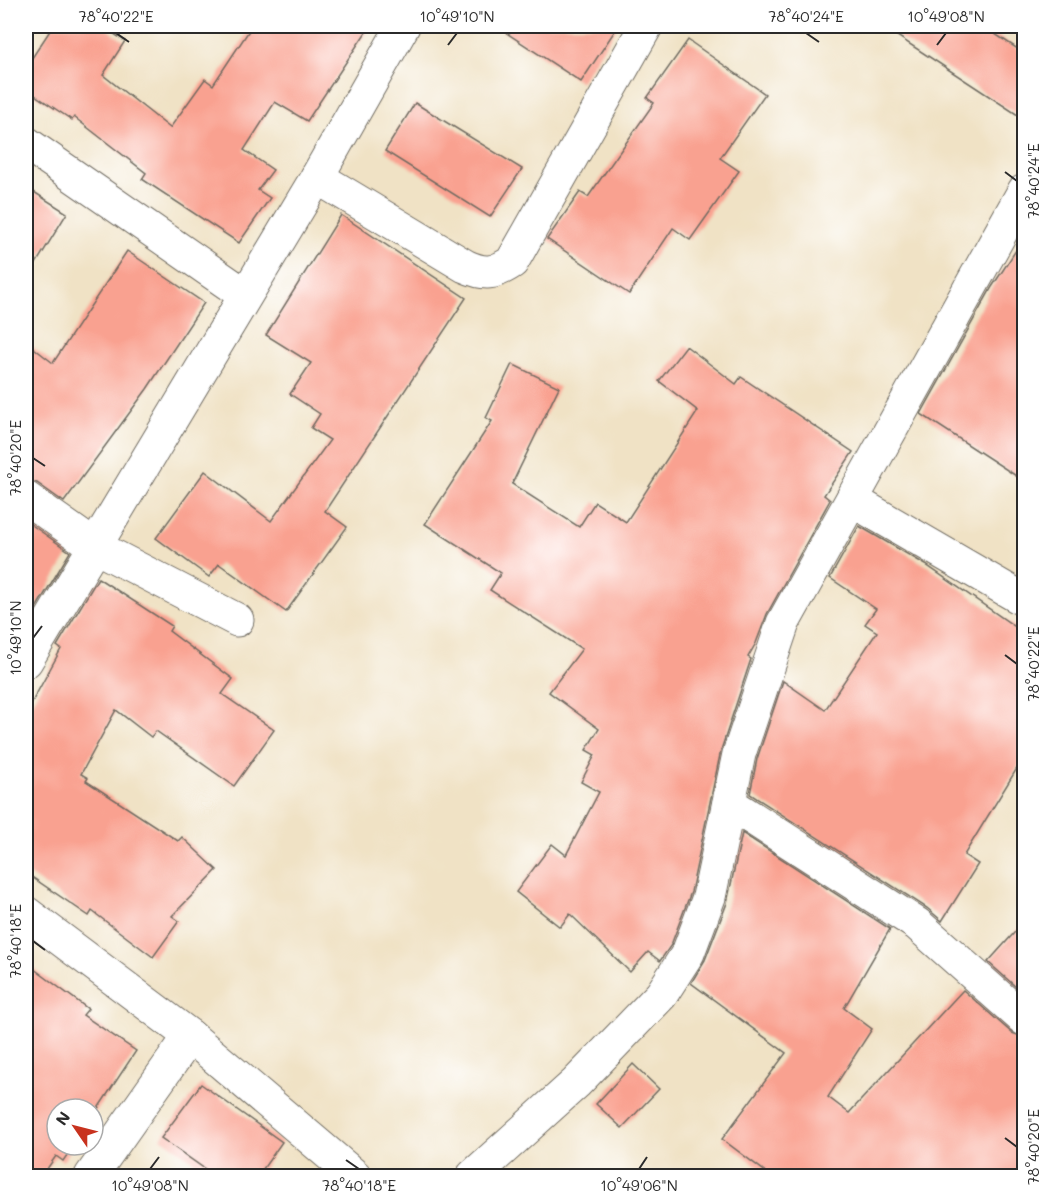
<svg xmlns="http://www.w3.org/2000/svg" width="1050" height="1202" font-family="Mali,sans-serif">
<rect width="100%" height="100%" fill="#fff"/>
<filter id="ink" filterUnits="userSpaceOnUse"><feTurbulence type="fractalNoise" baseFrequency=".0167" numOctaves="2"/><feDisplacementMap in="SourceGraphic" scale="12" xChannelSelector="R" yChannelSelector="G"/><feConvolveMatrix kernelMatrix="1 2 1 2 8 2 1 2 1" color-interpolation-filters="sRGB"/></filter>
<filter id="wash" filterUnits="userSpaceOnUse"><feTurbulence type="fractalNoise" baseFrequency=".008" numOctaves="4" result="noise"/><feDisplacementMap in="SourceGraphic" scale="24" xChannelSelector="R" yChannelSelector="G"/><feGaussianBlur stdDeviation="1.35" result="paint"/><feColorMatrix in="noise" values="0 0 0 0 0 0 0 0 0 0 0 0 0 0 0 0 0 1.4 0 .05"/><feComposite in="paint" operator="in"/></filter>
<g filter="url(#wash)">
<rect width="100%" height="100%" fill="#f0e2c5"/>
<g id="blocks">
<g fill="#f9a190">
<path d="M53,26H102L125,41L103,75L170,128L205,79L213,85L252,26H370L307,121L275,102L244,150L273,170L258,190L270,198L239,243L142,179L146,173L74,117L72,120L26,89V67Z"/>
<path d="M496,26H618L581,82Z"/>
<path d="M882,26H983L1024,53V119Z"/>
<path d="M688,40L765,94L720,158L739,171L690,240L673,228L629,294L547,239L580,192L588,197L654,103L647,98Z"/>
<path d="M415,103L522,169L490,217L385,151Z"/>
<path d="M26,187L67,213L26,280Z"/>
<path d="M341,215L466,298L325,511L347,527L286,612L219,564L209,577L156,538L205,471L271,521L330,440L311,428L320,414L290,394L311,363L266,335Z"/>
<path d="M1024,238V481L921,414L992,287Z"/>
<path d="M127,251L204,303L147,389L64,502L37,483L26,480V342L53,363Z"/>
<path d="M686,346L736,384L741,377L853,452L824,495L830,500L767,614L756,643L748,657L751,659L721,750L691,892L671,945L660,961L648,952L630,972L570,914L560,927L516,892L552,844L566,855L599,792L581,782L595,755L586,750L599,729L549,692L582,649L490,590L501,573L425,524L492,421L486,418L512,364L559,387L512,484L579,527L595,502L626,522L698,411L659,381Z"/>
<path d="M26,521L70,552L27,623L26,622Z"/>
<path d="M859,526L926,565L1024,633V757L964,855L978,864L942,921L927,908L750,794L757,759L783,681L825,710L877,632L865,624L876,609L830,578Z"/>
<path d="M98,578L172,626L169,631L233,679L222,694L274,730L234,786L156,731L151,737L116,710L81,774L88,778L86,781L178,841L182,837L217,870L172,916L179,921L153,957L92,911L89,916L26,873V713L61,649L57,646Z"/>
<path d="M742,833L890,929L844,1008L872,1029L828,1097L849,1113L963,990L1012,1033L1024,1037V1176H771L722,1139L786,1053L691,983L705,960L727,903Z"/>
<path d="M1024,922V994L988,962Z"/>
<path d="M26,963L88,1009L83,1015L136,1051L93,1116V1109H57V1145H74L63,1161L56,1156L42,1176H26Z"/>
<path d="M633,1064L659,1089L622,1128L596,1104Z"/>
<path d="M201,1084L282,1142L258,1176H215L161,1138Z"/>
</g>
</g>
</g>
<g filter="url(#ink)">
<use href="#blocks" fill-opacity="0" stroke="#706b61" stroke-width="1.5"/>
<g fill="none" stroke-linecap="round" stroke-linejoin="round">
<g stroke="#706b61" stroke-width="35">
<g id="minor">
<path d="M26,143L245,295"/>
<path d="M317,177L465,266C485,275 494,274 512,262L646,26"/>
<path d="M26,498L94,546L237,620"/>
<path d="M852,500L1024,600"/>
<path d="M729,803L917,924L1024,1019"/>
<path d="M26,913L190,1036L355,1176"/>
<path d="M91,1176L190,1036"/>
<path d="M473,1176L576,1083L661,995L688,953L709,897L739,754L783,623L1024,191"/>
</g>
</g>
<g stroke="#706b61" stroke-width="35">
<path id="tertiary" d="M26,661L317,177L403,26"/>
</g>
<use href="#minor" stroke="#fff" stroke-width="33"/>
<use href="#tertiary" stroke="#fff" stroke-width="33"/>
</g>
</g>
<path fill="none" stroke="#2b2b2b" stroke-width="2" d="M116,33L129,42M806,33L819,42M448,45L457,33M937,45L946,33M1005,172L1017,181M33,458L45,466M33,638L42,626M1005,655L1017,664M33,941L45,950M1005,1138L1017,1147M346,1160L359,1169M150,1169L159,1157M639,1169L647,1157"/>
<rect width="1050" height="1202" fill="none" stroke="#fff" stroke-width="66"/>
<g transform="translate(75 1127) rotate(305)"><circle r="28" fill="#ffffff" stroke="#aaaaaa" stroke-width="1.5"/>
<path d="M0-4.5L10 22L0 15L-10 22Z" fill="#c8321e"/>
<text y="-9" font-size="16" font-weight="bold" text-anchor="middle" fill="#2b2b2b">N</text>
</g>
<rect x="33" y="33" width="984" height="1136" fill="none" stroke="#2b2b2b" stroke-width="2"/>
<g font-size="15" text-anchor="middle" fill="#2b2b2b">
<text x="116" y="22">78°40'22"E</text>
<text x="457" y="22">10°49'10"N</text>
<text x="806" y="22">78°40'24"E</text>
<text x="946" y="22">10°49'08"N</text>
<text transform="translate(1034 181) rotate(-90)" y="5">78°40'24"E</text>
<text transform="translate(16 458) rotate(-90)" y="5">78°40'20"E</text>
<text transform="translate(16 638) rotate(-90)" y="5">10°49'10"N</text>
<text transform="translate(1034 664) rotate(-90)" y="5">78°40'22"E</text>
<text transform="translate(16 941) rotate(-90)" y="5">78°40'18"E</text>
<text transform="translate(1034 1147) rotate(-90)" y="5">78°40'20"E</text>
<text x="150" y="1191">10°49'08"N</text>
<text x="359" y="1191">78°40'18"E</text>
<text x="639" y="1191">10°49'06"N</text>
</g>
</svg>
